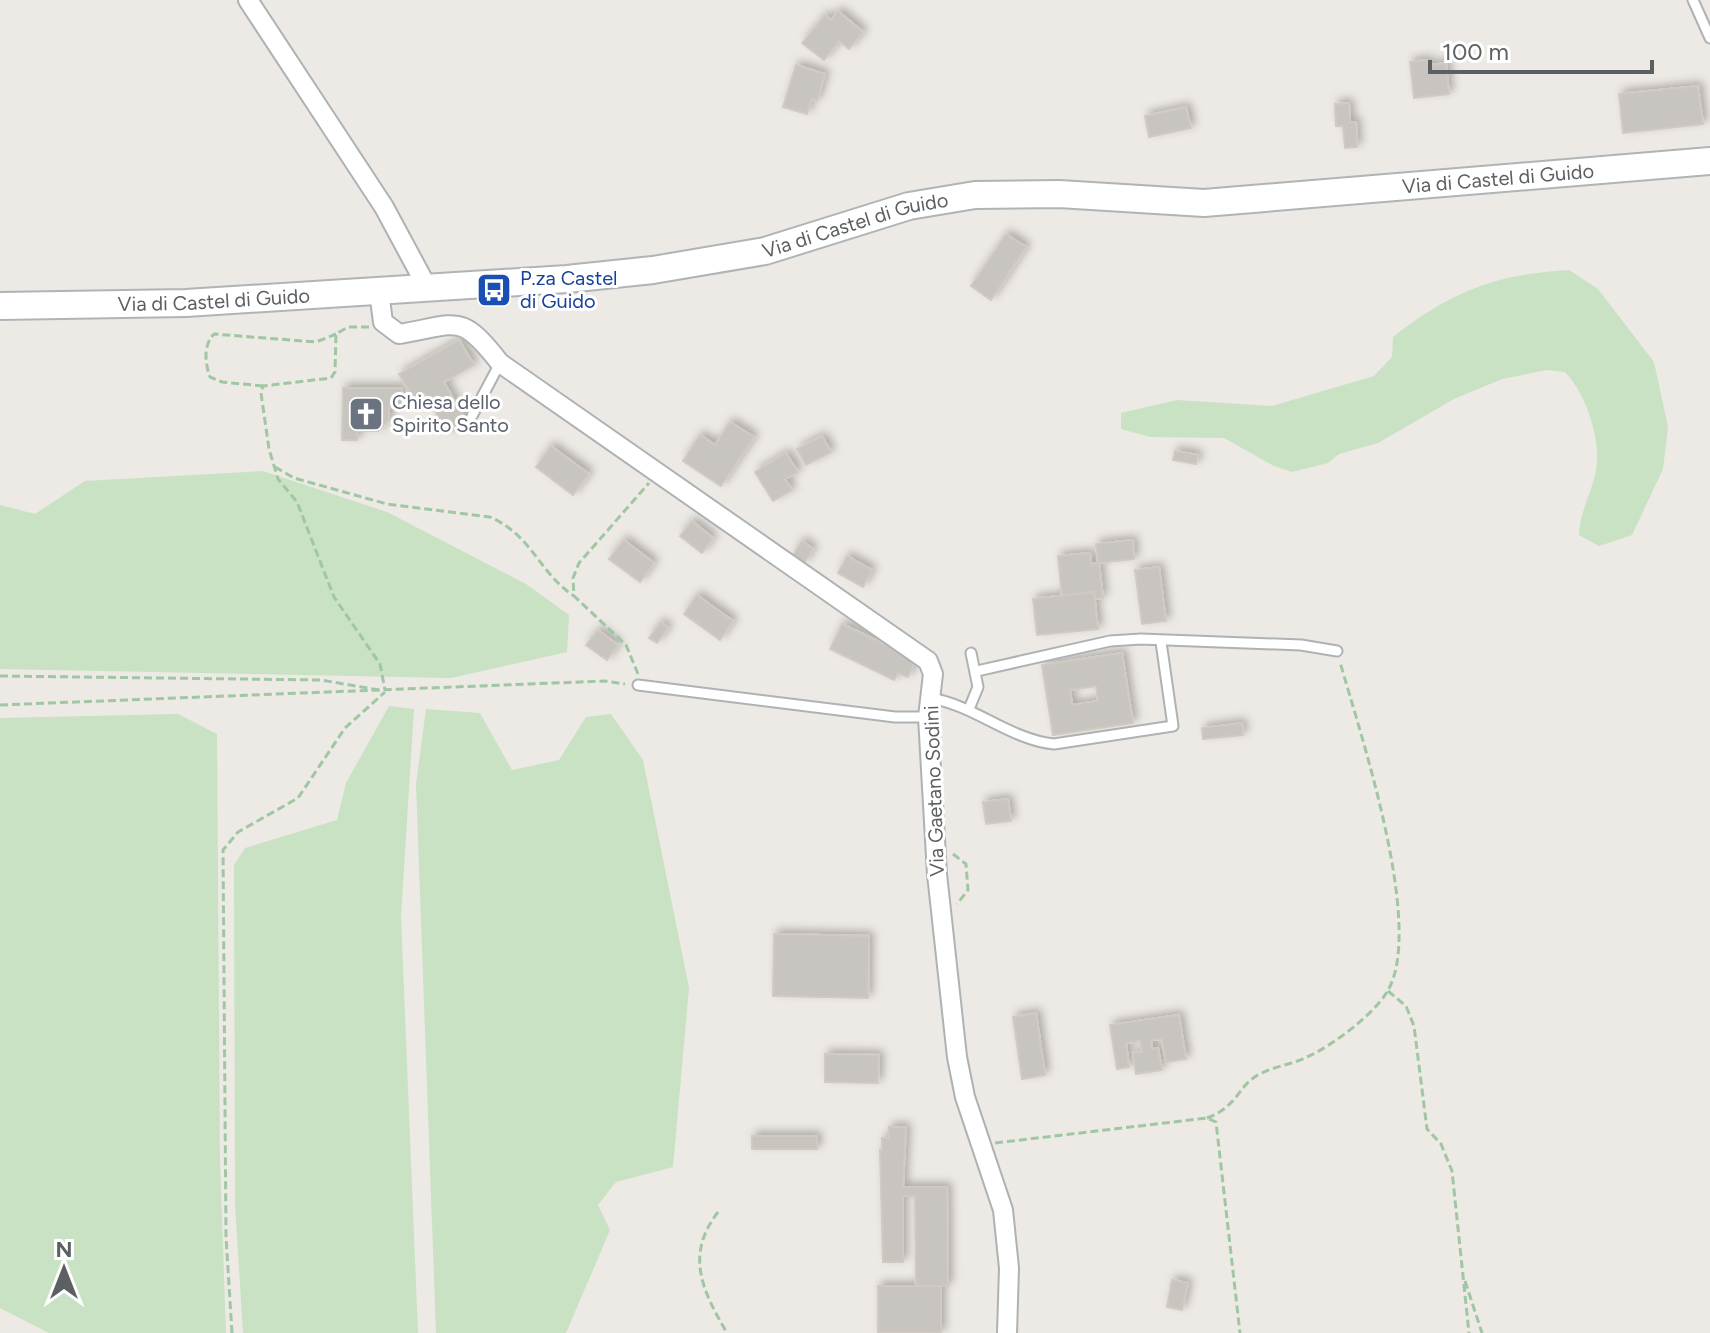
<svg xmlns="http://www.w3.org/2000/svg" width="1710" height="1333" font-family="Figtree,sans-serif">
<defs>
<filter id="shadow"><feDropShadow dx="4" dy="-4" stdDeviation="4" flood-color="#0004"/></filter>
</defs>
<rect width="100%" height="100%" fill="#ede9e4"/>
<g fill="#c8e2c3">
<path d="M1569,270L1598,289L1654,362L1668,427L1663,469L1632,535L1599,546L1579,535C1580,508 1595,488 1597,463C1599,433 1585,393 1565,372L1547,370L1502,379L1454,399L1378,443L1339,454L1328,463L1292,472L1274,466L1224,438L1150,437L1121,429V413L1177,400L1272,406L1374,376L1392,357L1393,337C1450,292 1497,274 1569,270Z"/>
<path d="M263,471L387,512L526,584L569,615L567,652L451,678L0,669V505L35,514L85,481Z"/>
<path d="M389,706L414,709L401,917L418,1333H243L235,1205L234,865L245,848L337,820L346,783Z"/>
<path d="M426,709L480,713L512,770L559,760L586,717L611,714L643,760L689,988L673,1167L616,1182L598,1205L610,1230L566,1333H436L416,784Z"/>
<path d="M178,714L217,734L220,1162L226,1333H49L0,1308V718Z"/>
</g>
<g fill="#c8c4c0" stroke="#d1cac3" stroke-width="2" fill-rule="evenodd" filter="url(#shadow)">
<path d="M838,11L863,32L849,49L839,41L824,60L802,43L825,15L831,20Z"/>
<path d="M1427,60L1428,65L1446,63L1449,94L1414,98L1410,62Z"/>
<path d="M796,65L825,74L817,101L812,99L807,114L783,107Z"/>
<path d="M1698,86L1703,124L1623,133L1619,94Z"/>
<path d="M1349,103L1350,122H1356L1357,147L1345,148L1343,126H1336L1335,104Z"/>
<path d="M1186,107L1191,128L1149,137L1145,116Z"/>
<path d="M1006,234L1026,247L991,300L971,286Z"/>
<path d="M459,340L474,365L444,382L467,423L448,434L424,392L413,398L399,374Z"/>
<path d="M343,388H402L401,408H389V420L378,431H357V440H342Z"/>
<path d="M730,422L754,437L721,486L683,461L700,435L715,445Z"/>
<path d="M822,436L831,452L806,465L797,449Z"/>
<path d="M551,446L589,474L573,495L536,467Z"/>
<path d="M1175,451L1198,455L1196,464L1173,460Z"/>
<path d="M786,453L798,472L785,479L792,490L773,501L755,472Z"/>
<path d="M692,521L713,538L702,553L680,536Z"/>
<path d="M624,540L654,563L640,582L609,559Z"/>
<path d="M1133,540L1134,559L1098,563L1096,544Z"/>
<path d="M802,541L813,549L804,563L793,555Z"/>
<path d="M1090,553L1091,564L1099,563L1103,598L1095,599L1094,592L1062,596L1058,556Z"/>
<path d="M847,556L872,570L863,587L838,573Z"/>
<path d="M1159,567L1166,621L1142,624L1135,570Z"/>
<path d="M1094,592L1098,629L1037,635L1033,599Z"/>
<path d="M697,595L733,621L720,640L684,614Z"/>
<path d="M661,622L668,628L657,643L649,638Z"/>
<path d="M842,624L916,659L908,677L898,673L894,680L830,649Z"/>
<path d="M598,630L618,645L607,660L586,645Z"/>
<path d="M1122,653L1133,723L1053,735L1042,665ZM1096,686L1098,701L1072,705L1070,690Z"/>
<path d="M1242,723L1243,735L1203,739L1202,728Z"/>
<path d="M1008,799L1011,821L986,824L983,802Z"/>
<path d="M774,934L869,936L868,998L773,996Z"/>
<path d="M1036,1013L1045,1075L1022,1079L1013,1017Z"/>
<path d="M1179,1015L1186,1059L1166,1062L1162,1039L1151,1040L1152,1049L1158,1048L1162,1070L1136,1074L1133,1053L1142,1052L1140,1041L1126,1043L1129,1067L1117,1069L1110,1025Z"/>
<path d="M825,1054L879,1055L878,1083L825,1082Z"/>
<path d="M889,1127H906L903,1187H947L948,1286H916L915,1196H903V1262H883L880,1150H882V1138H889Z"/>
<rect x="752" y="1136" width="65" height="13"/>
<path d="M1172,1280L1188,1283L1182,1310L1167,1307Z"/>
<rect x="878" y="1286" width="63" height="47"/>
</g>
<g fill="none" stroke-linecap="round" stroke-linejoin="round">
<g stroke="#afb2b5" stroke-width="13">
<g id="lane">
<path d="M1693,0L1710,38"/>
<path d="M472,416L500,363"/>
<path d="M977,671L1110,641L1141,639L1301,645L1337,651"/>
<path d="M638,685L895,717H928"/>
<path d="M930,698C974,705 1011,740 1054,744L1173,726L1161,642"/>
<path d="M969,709L978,687L971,653"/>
</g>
</g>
<g stroke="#afb2b5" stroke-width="22">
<g id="street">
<path d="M248,0L384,207L427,287"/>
<path d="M379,292L383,322L399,334C459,324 460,312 500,363L928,661L933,674L928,717L937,874L957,1057L965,1097L1003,1210L1009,1268L1007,1333"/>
</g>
</g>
<g stroke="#b0b4b7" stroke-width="30">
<g id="secondary">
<path id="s1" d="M0,306L186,303L567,279L653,270L765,251L909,206L975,195L1059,194L1204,203L1710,161"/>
</g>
</g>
<g stroke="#a0c7a4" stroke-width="3" stroke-dasharray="8 4" stroke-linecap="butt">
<path d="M369,327H348L336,334L335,372L331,378L263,386L261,393L269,449L278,479L297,502L334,597L380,664L385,690"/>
<path d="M263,386L222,382L210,377C205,363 203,345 214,334L316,342L336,334"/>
<path d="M275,467L294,478L387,504L490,517C533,536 538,572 574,596"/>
<path d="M638,674L626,645L574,596L573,578L579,563L649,483"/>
<path d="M0,676L321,680L379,690"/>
<path d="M0,705L605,681L625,684"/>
<path d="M953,854L966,864L968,890L957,904"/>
<path d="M1388,991L1406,1006L1414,1026L1427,1129L1441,1144L1452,1171L1469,1333"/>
<path d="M1207,1118C1240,1106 1237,1084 1262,1073C1276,1066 1293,1064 1307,1057C1332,1046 1373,1015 1387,992C1426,929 1360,733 1340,662"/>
<path d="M995,1143L1207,1118L1216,1122L1240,1333"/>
<path d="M718,1212C685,1255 702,1290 727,1333"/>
<path d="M1465,1281L1482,1333"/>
<path d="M232,1333L226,1237L223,850L238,832L298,798L345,728L385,692"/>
</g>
<use href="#lane" stroke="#fff" stroke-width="9"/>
<use href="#street" stroke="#fff" stroke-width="18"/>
<use href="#secondary" stroke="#fff" stroke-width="26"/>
</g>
<defs>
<g id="bus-square" transform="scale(1.8)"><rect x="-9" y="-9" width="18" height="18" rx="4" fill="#1a4fb4" stroke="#fff"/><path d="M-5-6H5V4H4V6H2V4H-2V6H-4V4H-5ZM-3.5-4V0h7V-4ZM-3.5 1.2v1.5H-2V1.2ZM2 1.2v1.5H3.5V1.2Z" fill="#fff"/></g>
<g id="church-square" transform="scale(1.8)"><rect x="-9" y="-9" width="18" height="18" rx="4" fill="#6b7280" stroke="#fff"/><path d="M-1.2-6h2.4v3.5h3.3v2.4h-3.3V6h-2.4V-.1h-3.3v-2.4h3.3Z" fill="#fff"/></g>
</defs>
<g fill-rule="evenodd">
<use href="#bus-square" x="494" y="290"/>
<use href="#church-square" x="366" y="414"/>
</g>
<g text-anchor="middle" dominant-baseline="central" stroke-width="6" stroke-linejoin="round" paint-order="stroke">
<g font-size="20" fill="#5c6063" stroke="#fff">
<text stroke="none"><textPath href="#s1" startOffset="1510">Via di Castel di Guido</textPath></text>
<text stroke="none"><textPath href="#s1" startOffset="862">Via di Castel di Guido</textPath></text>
<text stroke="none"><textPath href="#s1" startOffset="214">Via di Castel di Guido</textPath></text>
<text transform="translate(934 791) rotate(-92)">Via Gaetano Sodini</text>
</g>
<g font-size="20" fill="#164399" stroke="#fff" text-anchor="start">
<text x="520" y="278">P.za Castel<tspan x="520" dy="23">di Guido</tspan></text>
</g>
<g font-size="20" fill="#5b616d" stroke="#fff" text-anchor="start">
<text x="392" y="402">Chiesa dello<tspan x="392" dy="23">Spirito Santo</tspan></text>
</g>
</g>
<g transform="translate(64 1269)" stroke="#ffffff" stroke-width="6" paint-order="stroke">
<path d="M0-6L14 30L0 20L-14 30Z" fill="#5c6063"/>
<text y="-12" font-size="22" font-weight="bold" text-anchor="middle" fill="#5c6063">N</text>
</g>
<path d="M1430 60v12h222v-12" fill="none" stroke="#5c6063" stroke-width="4"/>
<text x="1442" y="60" font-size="24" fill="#5c6063" stroke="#ffffff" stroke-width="6" paint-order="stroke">100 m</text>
</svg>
